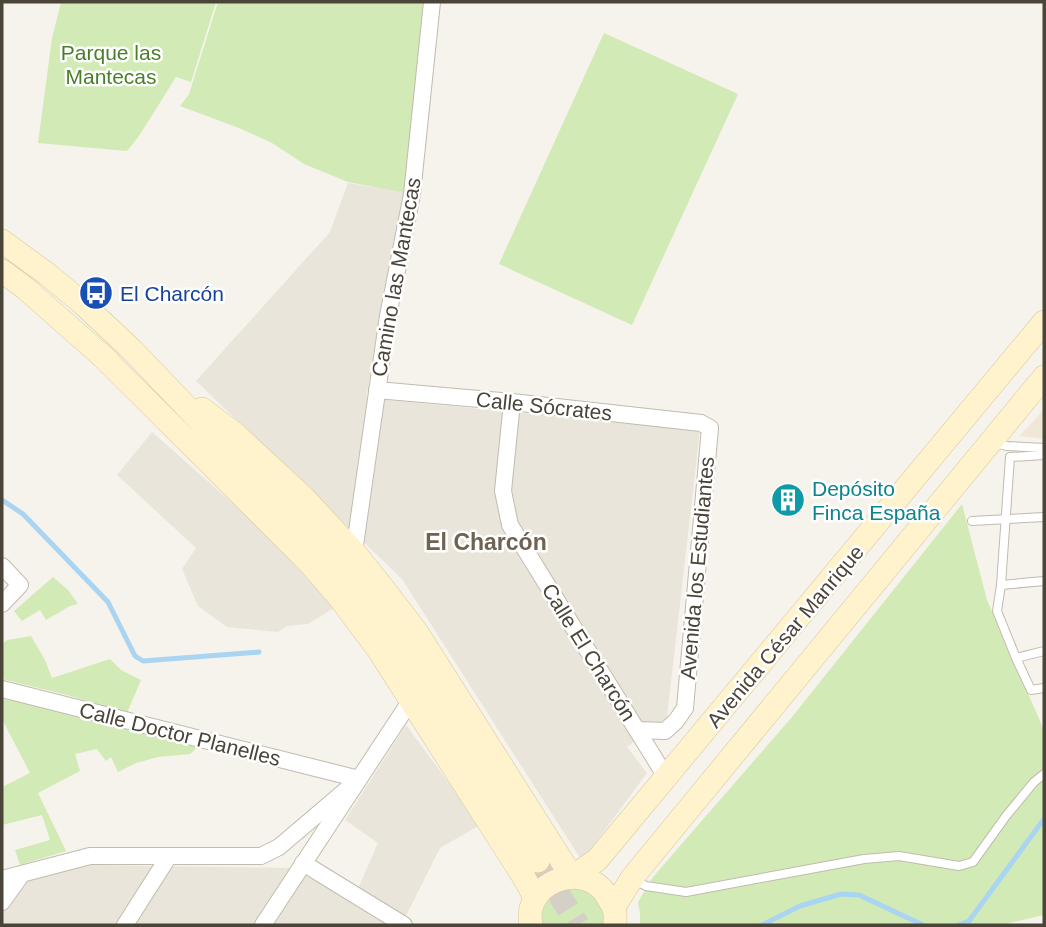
<svg xmlns="http://www.w3.org/2000/svg" width="1046" height="927" font-family="Helvetica,sans-serif">
<rect width="100%" height="100%" fill="#f6f3ec"/>
<g fill="#eae5da">
<path d="M348,183L406,192L366,398L700,430L667,717L627,747L647,773L582,861L402,579L196,381L330,232Z"/>
<path d="M152,432L264,531L334,608L308,624L287,626L278,632L227,627L198,606L182,569L196,548L117,475Z"/>
<path d="M406,725L480,825L440,848L405,918L412,925H2V887L90,865L290,868L353,900L378,843L345,820Z"/>
</g>
<path fill="#efe8d6" d="M1044,408V439L1019,436L1038,416Z"/>
<g fill="#d2eab5">
<path d="M61,2H216L191,82L176,77L139,136L127,151L38,143L52,38Z"/>
<path d="M218,2H432L412,194L348,182L304,164L272,143L239,128L180,106L189,94Z"/>
<path d="M604,33L738,94L632,325L499,264Z"/>
<path d="M962,504L987,600L1044,730V915L1001,925H640V913L638,902L653,877L792,717Z"/>
<path d="M53,577L68,590L78,604L70,606L46,620L40,610L22,621L14,611Z"/>
<path d="M31,636L45,660L52,678L110,659L121,670L141,680L127,713L67,695L2,679V644L7,640Z"/>
<path d="M2,696L200,745L190,754L158,757L136,763L118,772L111,757L106,761L97,749L75,754L80,771L38,793L66,851L20,865L15,850L50,840L42,815L2,825V787L30,773L2,719Z"/>
<path d="M570,886C595,893 605,897 606,925H539C543,897 544,897 570,886Z"/>
</g>
<g fill="none" stroke-linecap="round" stroke-linejoin="round">
<g stroke="#a9d4f2" stroke-width="5">
<path d="M2,500L23,514L108,602L135,656L143,661L259,652"/>
<path d="M762,925L800,906L841,894L859,895L923,925"/>
<path d="M958,925L969,921L1044,819"/>
</g>
<path stroke="#d4d0c8" stroke-width="23" stroke-dasharray="23 11" stroke-linecap="butt" d="M538,861L578,925"/>
<g stroke="#c2bbae" stroke-width="10">
<g id="lane">
<path d="M995,443L1007,446L1044,448"/>
<path d="M972,521L1044,517"/>
<path d="M1001,585L1044,581"/>
<path d="M1044,651L1016,658L1031,690L1044,688"/>
<path d="M1016,658L997,611L1001,585L1010,457L1044,455"/>
<path d="M634,880L646,886L686,892L864,859L899,856L959,866L973,862L1006,816L1034,782L1044,774"/>
</g>
</g>
<g stroke="#c2bbae" stroke-width="18">
<g id="street">
<path d="M377,390L512,402L701,423L710,428L685,708"/>
<path d="M512,402L503,491L510,525L666,777"/>
<path d="M354,552L388,316L412,194L432,2"/>
<path d="M2,566L20,585L2,604"/>
<path d="M2,689L359,779L263,925"/>
<path d="M637,730L665,731L676,721L685,708"/>
<path d="M303,863L404,925"/>
<path d="M2,879L90,856H261L279,847L359,779L411,700"/>
<path d="M2,902L22,874"/>
<path d="M125,925L169,856"/>
</g>
</g>
<g stroke="#d6c79b" stroke-width="24">
<g id="secondary">
<path d="M2,241L47,274L81,302L133,351L201,422L230,458L316,541L362,594L387,626L419,673L538,861"/>
<path d="M2,271L25,288L109,362"/>
<path d="M99,353L307,560L339,597L378,649L525,879L535,898"/>
<path d="M202,409L235,434L304,498L354,552L379,583L416,631L572,877"/>
<path d="M572,877L597,860L1044,322"/>
<path d="M614,907L632,878L1044,377"/>
<path d="M531,925C522,884 581,859 606,894C608,899 613,904 614,909C616,914 615,920 615,925"/>
</g>
</g>
<use href="#lane" stroke="#fff" stroke-width="8"/>
<use href="#street" stroke="#fff" stroke-width="16"/>
<use href="#secondary" stroke="#fff3cd" stroke-width="23"/>
</g>
<defs>
<g id="bus-disc" transform="scale(1.75)"><circle r="9.5" fill="#1a4fb4" stroke="#fff"/><path d="M-5-6H5V4H4V6H2V4H-2V6H-4V4H-5ZM-3.5-4V0h7V-4ZM-3.5 1.2v1.5H-2V1.2ZM2 1.2v1.5H3.5V1.2Z" fill="#fff"/></g>
<g id="building-disc" transform="scale(1.75)"><circle r="9.5" fill="#0f9aa8" stroke="#fff"/><path d="M-4-6H4V6H1V3H-1V6H-4ZM-2.5-4.3h1.7v1.8h-1.7ZM.8-4.3h1.7v1.8H.8ZM-2.5-1h1.7V.8h-1.7ZM.8-1h1.7V.8H.8Z" fill="#fff"/></g>
</defs>
<g fill-rule="evenodd">
<use href="#bus-disc" x="96" y="293"/>
<use href="#building-disc" x="788" y="500"/>
</g>
<g text-anchor="middle" dominant-baseline="central" stroke-width="5" stroke-linejoin="round" paint-order="stroke">
<g font-size="21" fill="#4a7f2a" stroke="#fff">
<text x="111" y="52">Parque las<tspan x="111" dy="24">Mantecas</tspan></text>
</g>
<g font-size="21" fill="#4b4439" stroke="#fff">
<text transform="translate(396 277) rotate(-80)">Camino las Mantecas</text>
<text transform="translate(544 406) rotate(6)">Calle Sócrates</text>
<text transform="translate(697 568) rotate(-85)">Avenida los Estudiantes</text>
<text transform="translate(785 636) rotate(-50)">Avenida César Manrique</text>
<text transform="translate(589 652) rotate(58)">Calle El Charcón</text>
<text transform="translate(180 734) rotate(14)">Calle Doctor Planelles</text>
</g>
<g font-size="21" fill="#164399" stroke="#fff" text-anchor="start">
<text x="120" y="293">El Charcón</text>
</g>
<g font-size="21" fill="#0d838f" stroke="#fff" text-anchor="start">
<text x="812" y="488">Depósito<tspan x="812" dy="24">Finca España</tspan></text>
</g>
<g font-size="23" font-weight="bold" fill="#6e6250" stroke="#fff">
<text x="486" y="542">El Charcón</text>
</g>
</g>
<rect width="1046" height="927" fill="none" stroke="#4b4439" stroke-width="7"/>
</svg>
